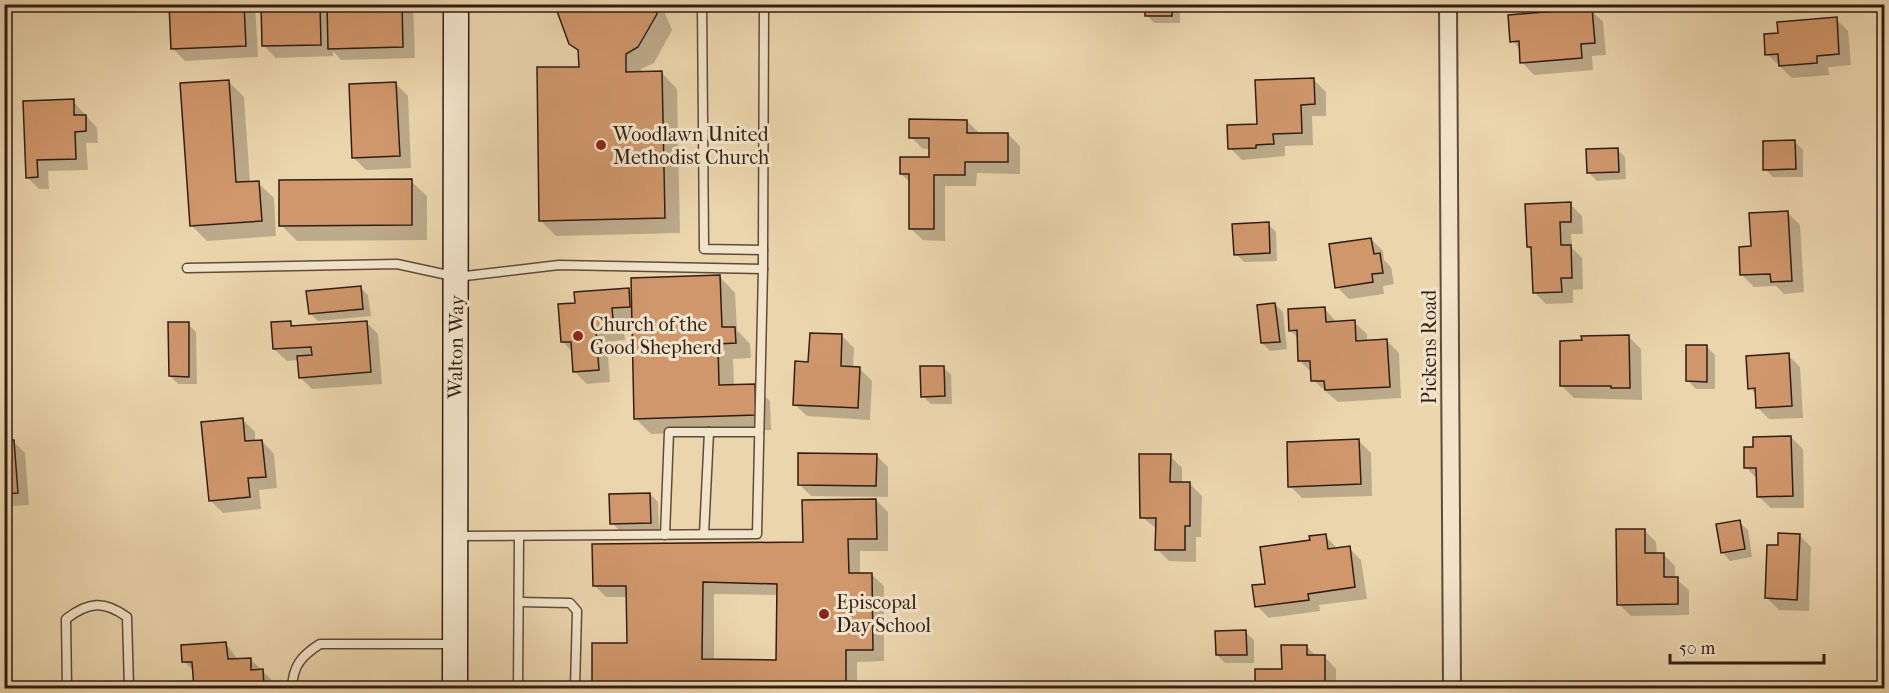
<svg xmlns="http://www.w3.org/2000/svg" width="1889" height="693" font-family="'IM FELL French Canon',serif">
<rect width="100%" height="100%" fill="#ebd5ad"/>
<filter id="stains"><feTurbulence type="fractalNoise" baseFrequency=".00333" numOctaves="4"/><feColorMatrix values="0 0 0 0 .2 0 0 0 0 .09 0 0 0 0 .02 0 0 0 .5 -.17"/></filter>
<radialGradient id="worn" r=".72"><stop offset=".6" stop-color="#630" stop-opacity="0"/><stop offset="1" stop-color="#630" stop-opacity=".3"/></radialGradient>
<g fill="#0003" fill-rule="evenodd">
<path d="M171,4H255L258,57L185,61L173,49Z"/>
<path d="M262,4H413L415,58L341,60L333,51V56L276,58L264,46Z"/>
<path d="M561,4H661L672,30L654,63L641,69V74L662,73L677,89L680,233L556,236L540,220L581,68L580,52L571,43Z"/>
<path d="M1136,4H1180V23H1154Z"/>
<path d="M1591,10L1603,22L1606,55L1592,56L1593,70L1534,75L1522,62L1521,50L1512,41Z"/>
<path d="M1836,19L1848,31L1851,65L1828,67L1829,75L1792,78L1767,54L1779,35Z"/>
<path d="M1314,80L1326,92V116H1312L1313,145L1285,146V156L1242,160L1230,148Z"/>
<path d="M228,81L244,97L250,183H258L274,198L276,236L207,241L191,225Z"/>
<path d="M396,84L408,96L411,168L366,170L354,158Z"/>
<path d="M73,101L97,128L98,143H86L88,170L48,171L49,189H39L27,177L25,103Z"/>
<path d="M967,121L980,134H1008L1020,146V174L977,173L976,186H945V241L923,240L910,228L911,183L901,174L931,159L930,149H923L911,137Z"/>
<path d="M1795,142L1803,150V177H1773L1765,169Z"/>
<path d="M1617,149L1625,157L1626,179L1597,181L1589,173Z"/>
<path d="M411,181L427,196V240L297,241L281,225Z"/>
<path d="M1570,204L1582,216L1583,234H1571L1572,248L1582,258L1583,289L1573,290V303L1546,304L1534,292L1533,252L1528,247Z"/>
<path d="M1788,213L1800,225L1804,292L1784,294L1776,286L1754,287L1742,275L1753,248Z"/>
<path d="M1268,224L1276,232L1277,261L1244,262L1236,254Z"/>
<path d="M1371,239L1383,251L1384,260L1391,267L1394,284L1383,286L1384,294L1349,299L1337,287Z"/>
<path d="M720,277L735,293L737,330L750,344L751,358L733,359L734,386H754L770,401L771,430L651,434L635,418L634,319L623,320L625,340L607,342L610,382L587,384L575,372L573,353L563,342L576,304L629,290L633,294Z"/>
<path d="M360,287L368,295L371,316L318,321L310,313Z"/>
<path d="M1275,304L1283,312L1287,349L1270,351L1262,343Z"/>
<path d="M1325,309L1337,323L1354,322L1367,334V342L1387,341L1399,353L1401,398L1338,402L1313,380L1312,373L1300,361L1299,339L1290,330Z"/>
<path d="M290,322L295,327L366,322L378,334L382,384L312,389L300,377L299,360L287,361L274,349Z"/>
<path d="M188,324L196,332L197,384H178L170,376Z"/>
<path d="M842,336L854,348L853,368L860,369L872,381L870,420L807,416L794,404L810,363Z"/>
<path d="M1629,337L1641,349L1642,400L1574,398L1562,386Z"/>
<path d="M1707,347L1715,355V389H1696L1688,381Z"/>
<path d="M1788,355L1800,367L1803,418L1769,419L1757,407V395L1750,388Z"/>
<path d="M943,367L951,375L952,404H931L923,396Z"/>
<path d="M242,419L255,432V442L262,441L274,454L277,488L259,490L261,509L223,513L211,501Z"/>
<path d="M1791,437L1803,449L1804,508H1771L1758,496V480L1746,467L1754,448Z"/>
<path d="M13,441L25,453L29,505L11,506L13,522H4V442Z"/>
<path d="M1359,441L1371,453L1372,496L1302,498L1290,486Z"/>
<path d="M876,455L888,467V497L811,496L799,484Z"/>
<path d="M1170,456L1182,468V484H1190L1202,496L1201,537H1196V562L1169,561L1157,549V529L1142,517Z"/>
<path d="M650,494L658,502L659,530L620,531L612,523Z"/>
<path d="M876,500L888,512V551H860V574H871L884,586V661L857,662V683H877L883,688H594L593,645L628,644L627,597H606L594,585L805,544ZM714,594L778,595L777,662L714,661Z"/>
<path d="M1739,522L1748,530L1752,557L1730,561L1722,552Z"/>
<path d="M1644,530L1656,542L1657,554H1663L1675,566V578L1689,590V615L1631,616L1619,604Z"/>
<path d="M1799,535L1811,547L1809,611L1779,610L1767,598Z"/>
<path d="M1325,536L1337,548H1349L1361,560L1367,599L1319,605L1320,611L1269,618L1257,606L1266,585L1311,542Z"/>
<path d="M1245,632L1254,640V663H1225L1217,655Z"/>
<path d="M226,644L238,660L250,659L275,683V688H195L194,672L184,661Z"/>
<path d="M1306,646L1317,657L1324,656L1336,669V688H1257L1256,670H1283Z"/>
</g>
<g fill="#cf976b" stroke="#321d14" stroke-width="1.5" fill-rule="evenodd">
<path d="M169,4H244L246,46L171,49Z"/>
<path d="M261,4H320L321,45L262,46Z"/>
<path d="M327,4H402L403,47L328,49Z"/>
<path d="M560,4H653L657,14L638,47L626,54V72L662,71L665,218L539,221L537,67H579L578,50L569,44L557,11Z"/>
<path d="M1134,4H1172V16H1145V6Z"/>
<path d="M1592,8L1595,43L1581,44L1582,58L1520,63L1519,41L1510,42L1508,15Z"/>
<path d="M1837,17L1839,54L1817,56V63L1779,66L1778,54L1765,55L1764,34L1778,33L1777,22Z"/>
<path d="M1314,78L1315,104L1301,105L1302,133L1273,134L1274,144L1256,145V148L1228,149L1227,125L1257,124L1255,80Z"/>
<path d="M229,80L236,182L259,181L262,221L190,226L180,83Z"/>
<path d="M396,82L400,156L352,158L349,84Z"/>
<path d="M74,99V115H86V131L75,132L76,159L37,160L38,177L26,178L23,101Z"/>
<path d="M909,119L967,120V133H1008V162H965V175H934V229H909V174H900V157H929V138H909Z"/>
<path d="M1795,140L1796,169L1763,170V141Z"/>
<path d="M1618,148L1619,172L1587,173L1586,149Z"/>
<path d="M412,179V225L279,226V180Z"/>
<path d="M1571,202V222H1560L1561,245H1571L1572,278H1561L1562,292L1533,293L1531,247H1527L1525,204Z"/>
<path d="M1788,211L1792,281L1771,282L1770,274L1740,275L1739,247L1751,246L1749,213Z"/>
<path d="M1269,222L1270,253L1234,255L1232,224Z"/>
<path d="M1371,238L1374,254L1380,253L1383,273L1372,274L1373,282L1335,288L1329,244Z"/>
<path d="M720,275L722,327H735L736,343L718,344L719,385L755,384L756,415L634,419L631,278Z"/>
<path d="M361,286L363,309L309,314L306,291Z"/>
<path d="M629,288L630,307L612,308L614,329L596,330L599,370L573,372L571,342H561L558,304L575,303L574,292Z"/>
<path d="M1275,303L1280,342L1261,343L1257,305Z"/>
<path d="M1325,307L1326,322L1355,320L1356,341L1387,339L1390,387L1325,390L1324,381H1311L1310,361H1298L1297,330L1289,331L1288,309Z"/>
<path d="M291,321V326L367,321L371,372L299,378L297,356L312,355L311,347L273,349L271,322Z"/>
<path d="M168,322H189V377L169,376Z"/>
<path d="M810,333L842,334L841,366L860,367L858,408L793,405L795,361L808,362Z"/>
<path d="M1629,335L1630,388H1611V386H1560V341L1582,340L1581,336Z"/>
<path d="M1686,345H1707V382L1686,381Z"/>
<path d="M1789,353L1792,406L1756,408L1755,388L1748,389L1746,356Z"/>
<path d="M920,366H944L945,396L921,397Z"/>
<path d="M243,418L245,441L262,440L266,477L248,478L250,497L209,501L201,422Z"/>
<path d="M1791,436L1793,496L1757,497L1756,468H1744V447H1753V437Z"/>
<path d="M1359,439L1361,484L1288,487L1287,442Z"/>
<path d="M4,440H14L18,493L4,494Z"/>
<path d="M798,453L877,454L876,486L798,485Z"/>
<path d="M1139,454H1171L1170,482H1190V526H1185V550H1155L1156,518H1140Z"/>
<path d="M650,493L651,523L610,524L609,494Z"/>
<path d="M876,499L877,539H848L849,573H872L873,650H846V682H878V688H592V643H627L626,586H593L592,544L803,542L802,500ZM703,582L777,584L776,660L702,659Z"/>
<path d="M1740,520L1745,549L1721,553L1716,524Z"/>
<path d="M1616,529H1645V553H1664V577H1678V604L1617,605Z"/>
<path d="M1778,533L1800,534L1797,600L1765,598L1767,545H1778Z"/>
<path d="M1326,534L1328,549L1350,546L1355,587L1308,594L1309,600L1255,607L1252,585L1265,584L1260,547L1310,540L1309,536Z"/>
<path d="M1246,630L1247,655H1216L1215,631Z"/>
<path d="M226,642L228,659L251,658V670L263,669L264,688H194L192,662H182L181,645Z"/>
<path d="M1281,645H1307V655H1325V688H1255V669H1282Z"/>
</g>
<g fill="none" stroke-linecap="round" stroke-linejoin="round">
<g stroke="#604b3a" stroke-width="11">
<g id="lane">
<path d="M702,4L704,249L763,250L764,4"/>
<path d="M763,250V269"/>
<path d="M187,268L397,264L457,277L559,265L763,269L757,534L458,536"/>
<path d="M704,534L709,432"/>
<path d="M665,535L669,432H759"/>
<path d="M520,602L570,603L577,611L575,688"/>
<path d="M67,688L66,619C88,602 104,600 127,617L129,688"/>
<path d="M292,688C293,666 301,656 320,644H452"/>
<path d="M518,688L519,537"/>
</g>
</g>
<g stroke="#604b3a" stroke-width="20">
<path id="street" d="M1448,4L1452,688"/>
</g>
<g stroke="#321d14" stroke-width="27">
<path id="secondary" d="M455,688L456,4"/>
</g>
<use href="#lane" stroke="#f2e4ca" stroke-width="8"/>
<use href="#street" stroke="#f2e4ca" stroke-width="16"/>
<use href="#secondary" stroke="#f2e4ca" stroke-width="24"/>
</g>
<g fill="#8f2418" stroke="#f2e4ca" stroke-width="2">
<circle cx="601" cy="145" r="6"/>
<circle cx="578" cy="336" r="6"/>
<circle cx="824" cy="614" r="6"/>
</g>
<g text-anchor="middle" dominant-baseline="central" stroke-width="6" stroke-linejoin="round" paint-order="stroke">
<g font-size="20" fill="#321d14" stroke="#f2e4ca" text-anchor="start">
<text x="613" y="134">Woodlawn United<tspan x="613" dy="23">Methodist Church</tspan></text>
<text x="590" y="324">Church of the<tspan x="590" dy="23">Good Shepherd</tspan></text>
<text x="836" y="602">Episcopal<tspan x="836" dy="23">Day School</tspan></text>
</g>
<g font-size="20" fill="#321d14" stroke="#f2e4ca">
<text transform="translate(456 347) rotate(-89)">Walton Way</text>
<text transform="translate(1429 347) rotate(-90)">Pickens Road</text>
</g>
</g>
<rect width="1889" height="693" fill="none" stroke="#ebd5ad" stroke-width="24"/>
<rect x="6" y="6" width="1877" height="681" fill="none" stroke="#321d14" stroke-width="3"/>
<rect x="12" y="12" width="1865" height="669" fill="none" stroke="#321d14" stroke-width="1.5"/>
<path d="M1670 654v9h154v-9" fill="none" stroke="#321d14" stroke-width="3"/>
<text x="1679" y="654" font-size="18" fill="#321d14" stroke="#f2e4ca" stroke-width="4.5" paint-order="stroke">50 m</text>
<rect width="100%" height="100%" filter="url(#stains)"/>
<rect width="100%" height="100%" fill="url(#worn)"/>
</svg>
